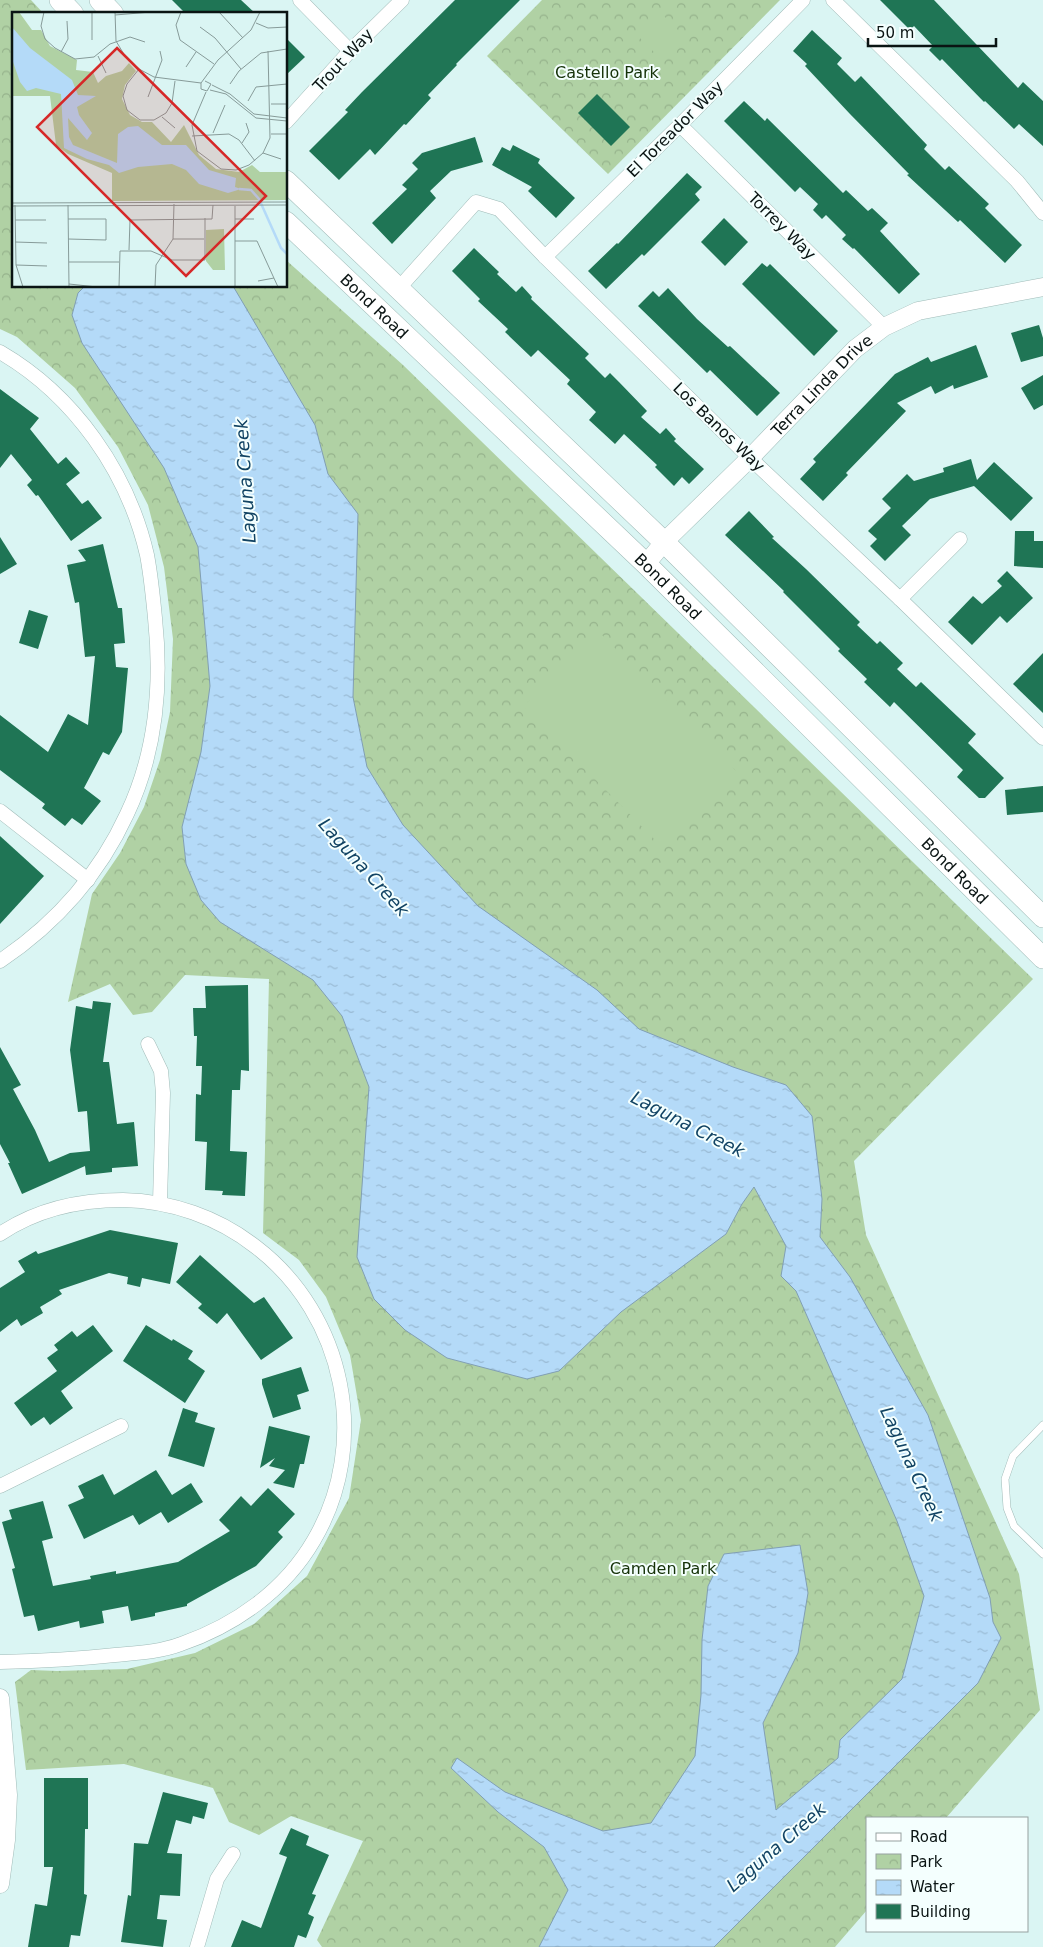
<svg xmlns="http://www.w3.org/2000/svg" width="1043" height="1947" font-family="'DejaVu Sans',sans-serif">
<defs>
<pattern id="park-crowns" width="20" height="18" patternUnits="userSpaceOnUse" patternTransform="scale(1.25)"><rect width="20" height="18" fill="#b0d1a4"/><path d="M2 6a3 3 0 1 1 6 0M12 15a3 3 0 1 1 6 0" fill="none" stroke="#96b38c"/></pattern>
<pattern id="water-ripples" width="26" height="14" patternUnits="userSpaceOnUse" patternTransform="scale(1.25)"><rect width="26" height="14" fill="#b4daf8"/><path d="M2 4q2-2 4 0t4 0M15 11q2-2 4 0t4 0" fill="none" stroke="#99bad4"/></pattern>
</defs>
<rect width="100%" height="100%" fill="#daf5f3"/>
<g fill="url(#park-crowns)">
<path d="M0,0H31L44,14H14V286H286V260L403,365L1033,979L854,1161L866,1235L1019,1574L1040,1710L946,1818H867V1910L835,1947H322L317,1940L363,1841L291,1816L259,1835L229,1822L213,1788L124,1764L26,1770L15,1682L31,1670L57,1671L127,1669L195,1653L254,1624L307,1576L349,1498L361,1420L350,1355L326,1297L299,1260L263,1233L269,979L185,975L152,1012L133,1015L110,984L68,1002L92,894L120,853L144,807L160,760L170,712L173,639L164,567L148,505L118,447L75,388L17,337L0,329Z"/>
<path d="M542,0H780L608,174L487,56Z"/>
</g>
<g fill="#b0d1a4">
<path d="M661,13L687,39L664,62L638,36Z"/>
<path d="M599,632L738,773L662,847L523,706Z"/>
</g>
<path fill="url(#water-ripples)" stroke="#819fb3" d="M85,286H233L315,425L328,474L358,514L353,697L367,767L403,825L478,906L597,990L639,1029L733,1067L786,1085L812,1116L822,1199L820,1237L850,1277L928,1415L990,1598L993,1622L1001,1638L978,1683L714,1947H539L568,1890L544,1847L498,1812L451,1768L457,1758L505,1792L603,1831L651,1823L695,1756L701,1695L702,1640L708,1586L724,1554L800,1545L808,1593L798,1653L763,1723L776,1810L838,1758L840,1740L902,1679L924,1596L897,1521L796,1291L781,1276L786,1246L754,1187L742,1204L726,1234L621,1312L559,1371L527,1379L447,1358L405,1330L374,1299L357,1257L369,1087L342,1016L313,980L220,922L201,900L186,864L182,827L201,752L210,686L198,547L164,468L82,343L72,315L78,293Z"/>
<g fill="#1f7555">
<path d="M172,0H241L256,14H186Z"/>
<path d="M455,0H520L456,64L457,65L428,95L431,98L406,125L404,124L375,155L370,149L339,180L309,151L348,112L345,110L362,92Z"/>
<path d="M880,0H934L1018,88L1023,82L1043,101V146L1019,124L1014,129L985,101L984,102L942,59L940,61L929,50L933,46L914,26L910,30Z"/>
<path d="M812,30L842,58L837,64L855,82L861,76L927,145L924,149L945,170L949,166L989,204L985,208L1022,245L1005,263L960,220L958,222L907,175L909,174L850,114L805,66L807,64L793,51Z"/>
<path d="M286,38L305,57L286,75Z"/>
<path d="M597,94L630,127L611,146L578,113Z"/>
<path d="M744,101L765,121L767,118L843,193L846,190L868,211L872,208L888,223L880,231L920,274L899,294L854,248L853,249L842,239L846,235L826,215L822,219L813,210L818,204L800,187L795,192L724,121Z"/>
<path d="M475,137L483,162L451,171L430,191L436,198L392,244L372,223L407,189L402,185L418,169L412,163L422,153Z"/>
<path d="M513,145L540,159L538,163L575,198L556,218L528,191L532,187L492,165L502,147L510,151Z"/>
<path d="M687,173L702,187L695,194L700,200L644,256L642,254L606,289L588,271L617,243L618,244Z"/>
<path d="M724,218L748,242L725,266L701,242Z"/>
<path d="M474,248L499,272L497,274L516,292L522,286L532,297L531,299L589,354L585,358L605,378L610,373L619,382L647,411L641,417L660,434L666,428L676,439L674,441L704,469L689,484L682,477L674,486L655,467L657,465L624,434L615,444L589,420L596,412L567,384L570,380L538,350L531,357L505,332L508,329L478,301L480,299L452,271Z"/>
<path d="M762,263L767,267L770,264L838,331L814,356L742,284Z"/>
<path d="M668,288L697,319L728,347L730,346L780,393L757,416L710,370L707,373L638,306L653,291L659,297Z"/>
<path d="M1039,325L1043,338V356L1021,362L1011,333Z"/>
<path d="M976,345L988,377L954,389L953,385L935,394L931,386L897,403L906,411L846,473L848,475L823,501L800,479L816,462L813,459L895,374L928,357L931,362Z"/>
<path d="M1043,375V405L1034,410L1021,388Z"/>
<path d="M0,389L39,418L30,429L58,464L66,457L80,473L66,484L82,504L88,500L102,518L71,541L38,495L36,496L27,485L32,480L11,454L0,468Z"/>
<path d="M971,459L977,480L994,462L1033,498L1011,521L974,486L930,499L902,526L911,535L885,561L870,546L877,539L868,531L891,508L882,499L907,474L914,481L944,472L943,468Z"/>
<path d="M749,511L774,537L772,538L806,569L860,622L857,625L877,644L880,641L903,663L897,669L916,687L921,682L976,734L968,743L1004,778L985,798H979L957,777L963,770L894,702L890,707L864,682L867,679L838,651L840,649L783,592L784,591L725,535Z"/>
<path d="M1015,531H1034V541H1043V568L1014,566Z"/>
<path d="M0,537L17,564L0,574Z"/>
<path d="M103,544L118,608H122L125,643L114,644L116,667L128,668L122,732L109,755L103,752L84,788L101,801L82,825L72,818L65,826L42,808L45,804L0,770V715L48,752L68,714L88,725L95,656L85,657L79,602L75,603L67,565L86,561L78,550Z"/>
<path d="M1007,571L1033,598L1007,623L1000,616L972,645L948,622L973,596L982,604L1002,586L997,581Z"/>
<path d="M29,610L48,616L38,649L19,643Z"/>
<path d="M1043,653V713L1013,684Z"/>
<path d="M1043,786V812L1007,815L1005,790Z"/>
<path d="M0,836L44,876L0,924Z"/>
<path d="M248,985L249,1071L241,1070L240,1090H232L230,1151L247,1152L245,1196L222,1195L223,1191L205,1190L207,1142L195,1141L196,1094L201,1095L202,1066H196L197,1036H194L193,1008H206L205,986Z"/>
<path d="M93,1001L111,1003L103,1062H109L117,1124L134,1122L138,1166L112,1168V1172L86,1175L85,1166L22,1194L8,1163H10L0,1144V1047L21,1085L13,1089L35,1130L49,1162L70,1153L90,1151L87,1111L78,1112L70,1050L76,1006L92,1009Z"/>
<path d="M110,1230L178,1243L170,1284L142,1278L140,1287L127,1284L128,1277L109,1273L59,1290L62,1294L40,1307L43,1313L21,1326L17,1319L0,1332V1288L25,1272L18,1261L36,1251L38,1254Z"/>
<path d="M200,1255L254,1303L264,1297L293,1338L261,1360L227,1313L217,1324L198,1308L202,1304L176,1282Z"/>
<path d="M93,1325L113,1351L61,1391L73,1408L50,1425L44,1417L31,1426L14,1403L57,1371L47,1358L58,1350L54,1345L72,1331L77,1337Z"/>
<path d="M146,1325L172,1341L173,1339L193,1351L188,1359L205,1371L185,1403L123,1361Z"/>
<path d="M301,1367L309,1391L297,1395L301,1409L273,1418L262,1384V1379Z"/>
<path d="M183,1408L198,1413L195,1422L215,1428L204,1467L168,1456Z"/>
<path d="M269,1426L310,1436L304,1464H300L294,1488L273,1483L285,1470L269,1466L275,1458L260,1468Z"/>
<path d="M156,1470L172,1495L191,1483L203,1502L168,1523L161,1512L139,1525L133,1515L84,1539L68,1505L84,1498L78,1486L103,1474L114,1495Z"/>
<path d="M268,1488L295,1514L278,1532L283,1537L256,1566L187,1604V1606L155,1613V1616L131,1621L128,1606L102,1611L104,1623L80,1628L79,1621L38,1631L34,1615L24,1617L12,1569L15,1568L2,1522L12,1519L9,1510L43,1501L53,1538L42,1541L53,1586L91,1579L90,1576L116,1571V1574L178,1562L230,1531L219,1520L241,1496L251,1506Z"/>
<path d="M44,1778H88V1829H85L84,1894L87,1895L80,1936L71,1935L69,1947H28L35,1904L47,1906L53,1867H44Z"/>
<path d="M163,1792L208,1803L204,1819L193,1816L191,1824L176,1820L167,1853L182,1854L180,1896L160,1895L157,1919L167,1920L163,1947L121,1942L128,1895L131,1896L134,1843L148,1844Z"/>
<path d="M291,1828L309,1836L306,1845L329,1855L312,1894L316,1895L308,1914L314,1917L306,1938L298,1935L294,1947H231L242,1920L261,1928L287,1857L279,1854Z"/>
</g>
<g fill="none" stroke-linecap="round" stroke-linejoin="round">
<g stroke="#a0bbb8" stroke-width="8">
<path id="service" d="M1043,1425L1013,1456L1005,1479L1007,1508L1014,1526L1043,1554"/>
</g>
<g stroke="#a0bbb8" stroke-width="15">
<g id="minor">
<path d="M300,0L350,51"/>
<path d="M833,0L1017,181L1043,213"/>
<path d="M286,122L350,51L402,0"/>
<path d="M680,125L884,327"/>
<path d="M545,257L680,125L803,0"/>
<path d="M399,288L476,202L499,209L545,257L750,458L900,599L1043,738"/>
<path d="M0,352C74,395 128,472 147,555C151,576 153,597 155,618C162,685 156,753 127,814C99,875 55,924 0,961"/>
<path d="M900,599L960,539"/>
<path d="M0,811L88,880"/>
<path d="M148,1044L161,1071L163,1093L160,1202"/>
<path d="M0,1234C37,1209 79,1200 123,1200C171,1201 218,1217 256,1247C345,1315 371,1443 314,1540C285,1590 236,1625 181,1644C160,1652 137,1653 115,1655C77,1659 38,1661 0,1662"/>
<path d="M0,1486L121,1426"/>
<path d="M197,1947L217,1879L233,1854"/>
</g>
</g>
<g stroke="#a0bbb8" stroke-width="19">
<g id="tertiary">
<path id="s1" d="M646,564L664,542L750,458L855,349L884,327L918,311L1043,287"/>
<path d="M0,1698L8,1795L6,1840L0,1884"/>
</g>
</g>
<g stroke="#a0bbb8" stroke-width="22">
<g id="primary">
<path d="M60,0L73,14"/>
<path d="M100,0L113,14"/>
<path d="M286,181L664,542L1043,917"/>
<path id="s2" d="M286,222L646,564L1043,958"/>
</g>
</g>
<use href="#service" stroke="#fff" stroke-width="7"/>
<use href="#minor" stroke="#fff" stroke-width="14"/>
<use href="#tertiary" stroke="#fff" stroke-width="18"/>
<use href="#primary" stroke="#fff" stroke-width="21"/>
</g>
<g text-anchor="middle" dominant-baseline="central" stroke-width="4" stroke-linejoin="round" paint-order="stroke">
<g font-size="16" fill="#0a1413" stroke="#f4fffe">
<text transform="translate(343 60) rotate(-47)">Trout Way</text>
<text transform="translate(675 129) rotate(-45)">El Toreador Way</text>
<text transform="translate(782 226) rotate(45)">Torrey Way</text>
<text stroke="none"><textPath href="#s2" startOffset="122">Bond Road</textPath></text>
<text stroke="none"><textPath href="#s1" startOffset="251">Terra Linda Drive</textPath></text>
<text transform="translate(719 427) rotate(44)">Los Banos Way</text>
<text stroke="none"><textPath href="#s2" startOffset="528">Bond Road</textPath></text>
<text stroke="none"><textPath href="#s2" startOffset="932">Bond Road</textPath></text>
</g>
<g font-size="16" fill="#153208" stroke="#f4fffe">
<text x="607" y="72">Castello Park</text>
<text x="663" y="1568">Camden Park</text>
</g>
<g font-size="18" font-style="italic" fill="#124464" stroke="#f4fffe">
<text transform="translate(245 481) rotate(-94)">Laguna Creek</text>
<text transform="translate(364 867) rotate(48)">Laguna Creek</text>
<text transform="translate(688 1124) rotate(27)">Laguna Creek</text>
<text transform="translate(912 1464) rotate(65)">Laguna Creek</text>
<text transform="translate(776 1847) rotate(-41)">Laguna Creek</text>
</g>
</g>
<g transform="translate(12 12)">
<rect width="275" height="275" fill="#daf5f3"/>
<path d="M0,0H7L20,18H29L38,34L65,48L64,58L81,60L86,71L94,64L110,59L117,51L124,59L113,73L110,87L118,103L130,110H140L159,130L172,113L187,143L204,157L227,160L240,153L248,160H275V188L100,189V161L56,142L44,133L38,84H0ZM212,217L213,258H201L194,249V218Z" fill="#b0d1a4"/>
<path d="M139,170H160V182H138Z" fill="#b0d1a4"/>
<path d="M0,15L18,36L60,68L66,83L84,84L65,95L67,103L80,121L75,128L56,106L57,125L61,133L105,151L106,122L116,115L126,114L150,133H174L197,158L224,166L223,175L229,177L216,181L187,172L174,158L160,152L126,155L107,161L97,153L75,147L52,136L49,82L24,76L15,79L8,70L0,47Z" fill="#b4daf8"/>
<path fill="none" stroke="#b4daf8" stroke-width="2.5" d="M227,177L239,178L247,187L269,236L275,242"/>
<path fill="none" stroke="#879b99" stroke-width="1" d="M32,0L29,14L33,27L43,36L63,47L82,45L98,32L118,25L133,30M103,0L104,29L113,44L127,57L142,65L189,71M169,0L164,13L168,28L202,52M207,0L231,26M103,3L139,0M244,11L256,16L275,15M188,15L203,26L229,57M80,28V0M49,40L56,27L55,9M86,44L94,61M174,55L184,40M127,57L115,72L111,84L115,98L128,108H142L154,101L160,91L163,69M193,69L199,72L195,79L189,77V71L206,48L239,18L248,0M218,72L227,59L249,41L275,37M200,73L218,82L242,102L275,106M198,78L214,82L244,106L275,109M194,80L180,113L185,139L209,157L224,158L237,153L251,141L258,126L256,39M136,85L150,48L148,39M236,89L244,75L275,72M259,92H275M150,105L163,116M201,121L213,93M259,122H275M180,124L217,122L227,128L243,149M230,131L237,120L234,111M251,141L269,147M0,191L275,190M3,193L4,253L11,275M56,193L57,275M0,194L275,193M223,194V275M56,207H94V228L56,227M223,207H242M3,208H34M161,227H192M223,229H245L266,275M3,230L35,231M117,238L118,208L200,207L201,193M57,250H107M4,253L35,254M246,269L262,266M57,272L85,275M107,275L108,239H139L160,248H193V206M143,275L144,253L161,227L162,192"/>
<path fill="#d62828" fill-opacity="0.15" stroke="#d62828" stroke-width="2.5" d="M105,36L254,184L174,264L25,115Z"/>
<rect width="275" height="275" fill="none" stroke="#0a1413" stroke-width="2.5"/>
</g>
<rect x="866" y="1817" width="162" height="115" fill="#f4fffe" stroke="#96a1a0"/>
<rect x="876" y="1833" width="25" height="8" fill="#ffffff" stroke="#96a1a0"/>
<text x="910" y="1842" font-size="15" fill="#0a1413">Road</text>
<rect x="876" y="1854" width="25" height="15" fill="url(#park-crowns)" stroke="#96a1a0"/>
<text x="910" y="1867" font-size="15" fill="#0a1413">Park</text>
<rect x="876" y="1880" width="25" height="15" fill="url(#water-ripples)" stroke="#96a1a0"/>
<text x="910" y="1892" font-size="15" fill="#0a1413">Water</text>
<rect x="876" y="1904" width="25" height="15" fill="#1f7555" stroke="#96a1a0"/>
<text x="910" y="1917" font-size="15" fill="#0a1413">Building</text>
<path d="M868 38v8h128v-8" fill="none" stroke="#0a1413" stroke-width="2.5"/>
<text x="876" y="38" font-size="15" fill="#0a1413" stroke="#f4fffe" stroke-width="4" paint-order="stroke">50 m</text>
</svg>
